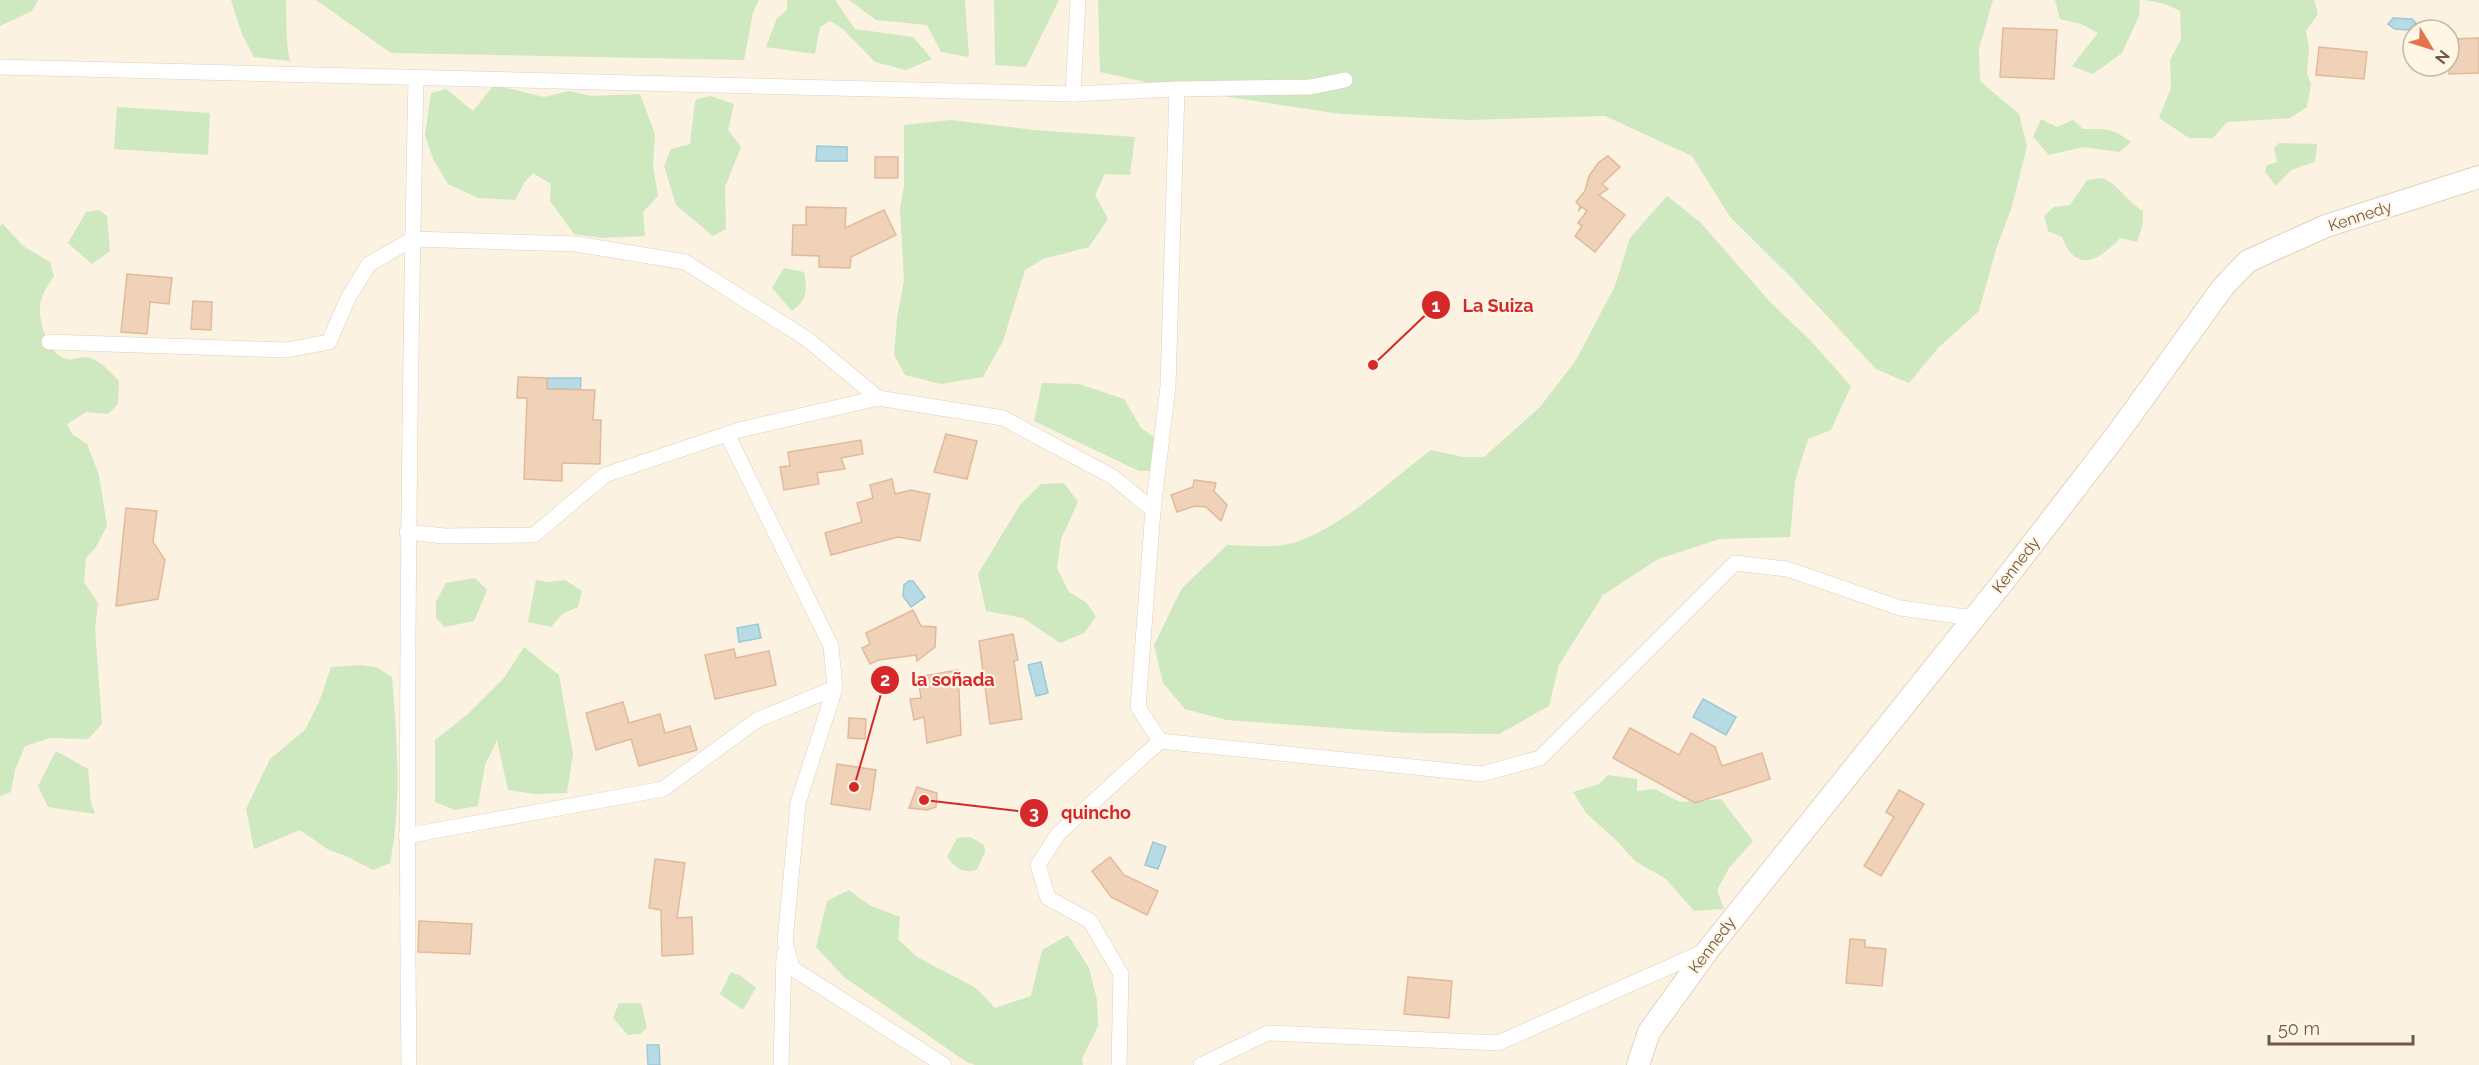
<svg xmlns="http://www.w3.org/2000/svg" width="2479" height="1065" font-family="Raleway,sans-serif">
<rect width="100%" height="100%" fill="#fbf2e1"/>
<g fill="#cee8c0">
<path d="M0,0H38L32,11L0,26Z"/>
<path d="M231,0H286C287,22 285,40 290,61L254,57L242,34Z"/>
<path d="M316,0H759L753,12L744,60L391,53Z"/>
<path d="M787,0H835L855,29L913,37L932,59L906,70L875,62L843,29L830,21L820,27L815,54L766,47L777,18L787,10Z"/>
<path d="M849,0H965L969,57L941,52L927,25L876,20Z"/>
<path d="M994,0H1059L1026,67L995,65Z"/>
<path d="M1098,0H1993L1979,49L1980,81L2019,114L2027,146L2012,206L1996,249L1979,311L1938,348L1909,383L1876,369L1791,277L1730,217L1692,156L1605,116L1468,120L1341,114L1177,89L1100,72Z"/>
<path d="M2055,0H2140L2139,16L2122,53L2093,74L2072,66L2098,33L2081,24L2060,19Z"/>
<path d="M2145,0H2314L2318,14L2306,31L2309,49L2307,74L2311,84L2307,107L2290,118L2227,122L2213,138H2189L2159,118L2171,88L2170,60L2181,39L2180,11L2165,4Z"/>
<path d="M494,85L544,97L569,91L591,96L640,94L655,134L653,165L658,196L643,212L645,236L602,238L574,234L550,201L551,184L533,173L524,183L515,200L478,198L448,184L434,161L425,135L431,93L446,89L473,111Z"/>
<path d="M711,96L734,104L728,130L741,147L725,187L726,229L713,236L676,205L664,166L671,149L690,144L695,102L697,99Z"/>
<path d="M117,107L210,113L208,155L114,149Z"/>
<path d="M2041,119L2057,127L2073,120L2083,129C2106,129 2111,127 2131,142L2119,152L2083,147L2049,155L2033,137Z"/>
<path d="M951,120L1034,130L1135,137L1130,175L1105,174L1095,195L1108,219L1089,247L1043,259L1025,270L1003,341L983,377L941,384L905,375L894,355L897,318L904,281L900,209L904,186V125Z"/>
<path d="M2279,143L2317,144L2315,162L2291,170L2276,186L2265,172L2267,165L2277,162L2274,148Z"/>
<path d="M2103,178C2122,188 2125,200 2143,211V224L2137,242L2120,238C2099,261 2076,274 2062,237L2048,231L2044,216L2054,207L2070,205L2087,180Z"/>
<path d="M1667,196L1700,222L1771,303L1809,339L1851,386L1831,430L1808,439L1795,481L1790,537L1720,539L1658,559L1603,595L1559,665L1549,706L1499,734L1406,733L1226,720L1185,709L1163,683L1154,645L1182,588L1227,545C1245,545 1265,548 1283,545C1331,538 1392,479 1431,450L1463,457H1484L1540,407L1576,360L1615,286L1630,238Z"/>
<path d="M99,210L107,216L110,251L92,264L68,243L86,212Z"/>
<path d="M3,224L23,246L50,262L54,276C48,285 41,295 40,306C39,323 48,354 66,359C73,361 78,357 84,357C98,357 110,372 119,381L118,404L108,414L86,412L67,424L72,434L87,444L99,475L107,526L96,547L86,558L84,582L98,603L95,629L102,724L88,739L50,738L25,746L15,770L11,792L0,796V225Z"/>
<path d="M784,268L804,272C807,290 808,299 792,311L772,288Z"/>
<path d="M1042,383L1079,384L1124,399L1141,428L1164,444L1150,471H1139L1034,421Z"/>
<path d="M1064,483L1078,502L1061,539L1057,568L1069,592L1087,603L1096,617L1084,633L1060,643L1023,618L986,611L978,574L1020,505L1041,484Z"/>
<path d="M475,578L487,590L474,621L445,627L436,618V602L446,583Z"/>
<path d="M536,580L549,582L565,580L582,591L578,607L562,614L551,627L528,622Z"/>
<path d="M524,647L559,675L573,754L567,793L535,794L508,790L497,740L485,765L478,806L455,810L435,802V740L468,714L504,678Z"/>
<path d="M361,665L376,667L392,677C397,736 402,805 390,863L373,870L346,856L329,850L300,830L254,849L246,809L270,759L305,730L319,702L331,667Z"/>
<path d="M56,751L88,769L91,803L95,814L48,807L38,786Z"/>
<path d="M1608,775L1637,779V791L1655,789L1680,802L1721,799L1753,841L1729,868L1717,890L1724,909L1694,911L1666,879L1635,861L1617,841L1586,813L1573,792L1599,784Z"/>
<path d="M970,837L984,845L985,852L977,870C962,874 956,868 947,857L957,838Z"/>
<path d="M849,890L869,905L900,917L898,939L917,957L976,988L995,1008L1031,996L1042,950L1068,935L1089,968L1097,1000L1098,1026L1082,1059L1083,1065H975L965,1061L844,977L816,947L827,901Z"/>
<path d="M731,972L741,976L756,988L743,1010L720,994Z"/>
<path d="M619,1003H641L647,1028L640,1034L628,1035L613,1018Z"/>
</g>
<g fill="#b6dbe4" stroke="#9dc9d5" stroke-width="1.5">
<path d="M2393,18L2412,19L2416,23L2409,30L2395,29L2388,24Z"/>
<path d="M817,146L847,147V161H816Z"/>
<path d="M547,378H581L580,397L568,389H547Z"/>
<path d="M909,581H913L925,597L911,607L903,596L904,585Z"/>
<path d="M758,624L761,638L739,642L737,628Z"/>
<path d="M1041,662L1048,693L1036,696L1028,665Z"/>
<path d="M1703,699L1736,717L1726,735L1693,717Z"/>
<path d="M1153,842L1166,847L1158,869L1145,865Z"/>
<path d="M647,1045H659L660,1065H648Z"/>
</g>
<g fill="#f0d2b9" stroke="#e2b99a" stroke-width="1.5">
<path d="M2003,28L2057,30L2054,79L2000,77Z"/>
<path d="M2479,38V73L2449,74V39Z"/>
<path d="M2319,47L2367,52L2364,79L2316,75Z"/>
<path d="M1608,156L1620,167L1602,184L1608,189L1599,195L1625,215L1595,252L1575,236L1582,226L1578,223L1587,211L1582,207L1579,210L1580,206L1576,202L1585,191L1589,176L1599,162Z"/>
<rect x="875" y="157" width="23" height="21"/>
<path d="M806,207L846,208L845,228L884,210L896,235L851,257L850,268L819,267V256L792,255L793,225H806Z"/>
<path d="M127,274L172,278L169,304L150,302L147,334L121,332Z"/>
<path d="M193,301L212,302L211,330L191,329Z"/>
<path d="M518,377L547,378V389L595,390L593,420H601L600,464L562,463V481L524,479L527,398H517Z"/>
<path d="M946,434L977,441L967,479L934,472Z"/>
<path d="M861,440L863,454L841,458L845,469L817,473L819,484L784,490L780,467L790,466L788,452Z"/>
<path d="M892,479L895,494L911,490L930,494L920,541L898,537L831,555L825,533L862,522L857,503L873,498L870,485Z"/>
<path d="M1194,480L1216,483L1214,491L1227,505L1221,521L1206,507L1195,506L1177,512L1171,495L1193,487Z"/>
<path d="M126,508L157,511L153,542L165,560L158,599L116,606Z"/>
<path d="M913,610L921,626L936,627L935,647L917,661L916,655L879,660L870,664L862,648L870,644L866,633Z"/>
<path d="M1013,634L1018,660L1014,661L1022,719L990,724L979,641Z"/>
<path d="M734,649L736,658L769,651L776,685L715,699L705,655Z"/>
<path d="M958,670L961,735L927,743L924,717L914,720L910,699L921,698L918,677Z"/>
<path d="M623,702L629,723L660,714L665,733L690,726L697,750L639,766L631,739L596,750L586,713Z"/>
<path d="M849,718L866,719L865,739L848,738Z"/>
<path d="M1630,728L1679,755L1691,733L1715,747L1722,766L1762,753L1770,779L1695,803L1613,758Z"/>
<path d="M837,764L876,770L870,810L831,804Z"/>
<path d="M917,787L937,793L936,807L927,810L909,808Z"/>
<path d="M1899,790L1924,804L1881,876L1864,866L1894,817L1886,812Z"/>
<path d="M1110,857L1124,875L1158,891L1147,915L1111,897L1092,871Z"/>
<path d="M655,859L685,863L677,918L692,917L693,954L662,956L661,910L649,908Z"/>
<path d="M419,921L472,924L470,954L418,952Z"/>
<path d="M1850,939L1865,940V947L1886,949L1882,986L1846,983Z"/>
<path d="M1408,977L1452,981L1449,1018L1404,1014Z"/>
</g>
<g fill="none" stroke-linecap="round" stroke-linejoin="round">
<g stroke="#dfcfbd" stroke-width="16">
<g id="street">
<path d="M0,67L1073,94L1177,89L1310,87L1345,80"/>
<path d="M1073,94L1078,0"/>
<path d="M49,342L287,350L329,342L348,298L369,264L413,239L576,244L685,262L807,339L878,398"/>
<path d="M727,434L831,646L835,688L798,803L785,942L792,968L944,1065"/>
<path d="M1153,510L1168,386L1177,89"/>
<path d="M407,532L444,536L534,535L605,475L739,430L878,398L1003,418L1113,477L1153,510L1138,707L1160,741L1482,774L1540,758L1735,563L1787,569L1900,608L1973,618"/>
<path d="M406,836L663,789L757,720L835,688"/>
<path d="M409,1065C405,736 409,407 416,77"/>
<path d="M781,1065L784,954"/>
<path d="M1119,1065L1121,974L1090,921L1048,898L1038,865L1058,834L1160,741"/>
<path d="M1201,1065L1268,1033L1498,1043L1705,951"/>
</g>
</g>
<g stroke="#e4d0bb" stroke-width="24">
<path id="secondary" d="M1638,1065L1649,1032L1708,950L2007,577L2118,433L2223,287L2248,261L2326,226L2479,177"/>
</g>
<use href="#street" stroke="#fff" stroke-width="15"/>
<use href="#secondary" stroke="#fff" stroke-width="22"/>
</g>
<g text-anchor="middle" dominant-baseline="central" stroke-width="4.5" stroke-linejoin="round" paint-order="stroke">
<g font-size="16" fill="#715949" stroke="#fff6e6">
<text transform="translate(2360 216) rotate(-18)">Kennedy</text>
<text transform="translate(2016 565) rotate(-52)">Kennedy</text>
<text transform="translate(1712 945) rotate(-53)">Kennedy</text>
</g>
</g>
<path fill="none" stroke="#d62828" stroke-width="2" d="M1373 365L1436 305M854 787L885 680M924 800L1034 813"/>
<g fill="#d62828" stroke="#fff6e6" stroke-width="2">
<circle cx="1373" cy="365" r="6"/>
<circle cx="854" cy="787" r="6"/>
<circle cx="924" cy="800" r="6"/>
<circle cx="1436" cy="305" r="15"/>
<circle cx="885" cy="680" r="15"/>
<circle cx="1034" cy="813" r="15"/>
</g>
<g font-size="18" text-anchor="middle" font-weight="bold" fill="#fff">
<text x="1436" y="312">1</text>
<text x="885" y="686">2</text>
<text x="1034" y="819">3</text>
</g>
<g font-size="18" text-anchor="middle" font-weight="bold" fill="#d62828" stroke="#fff6e6" stroke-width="4.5" stroke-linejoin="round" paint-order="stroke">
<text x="1498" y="312">La Suiza</text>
<text x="953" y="686">la soñada</text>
<text x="1096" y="819">quincho</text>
</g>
<g transform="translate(2431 48) rotate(128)"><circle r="28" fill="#fff6e6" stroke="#c6b7a7" stroke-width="1.5"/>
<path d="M0-4.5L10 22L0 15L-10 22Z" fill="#e37348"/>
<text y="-9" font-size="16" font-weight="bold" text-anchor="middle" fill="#715949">N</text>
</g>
<path d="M2269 1035v9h144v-9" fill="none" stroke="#715949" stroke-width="3"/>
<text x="2278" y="1035" font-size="18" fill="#715949" stroke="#fff6e6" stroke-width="4.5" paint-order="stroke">50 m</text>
</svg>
